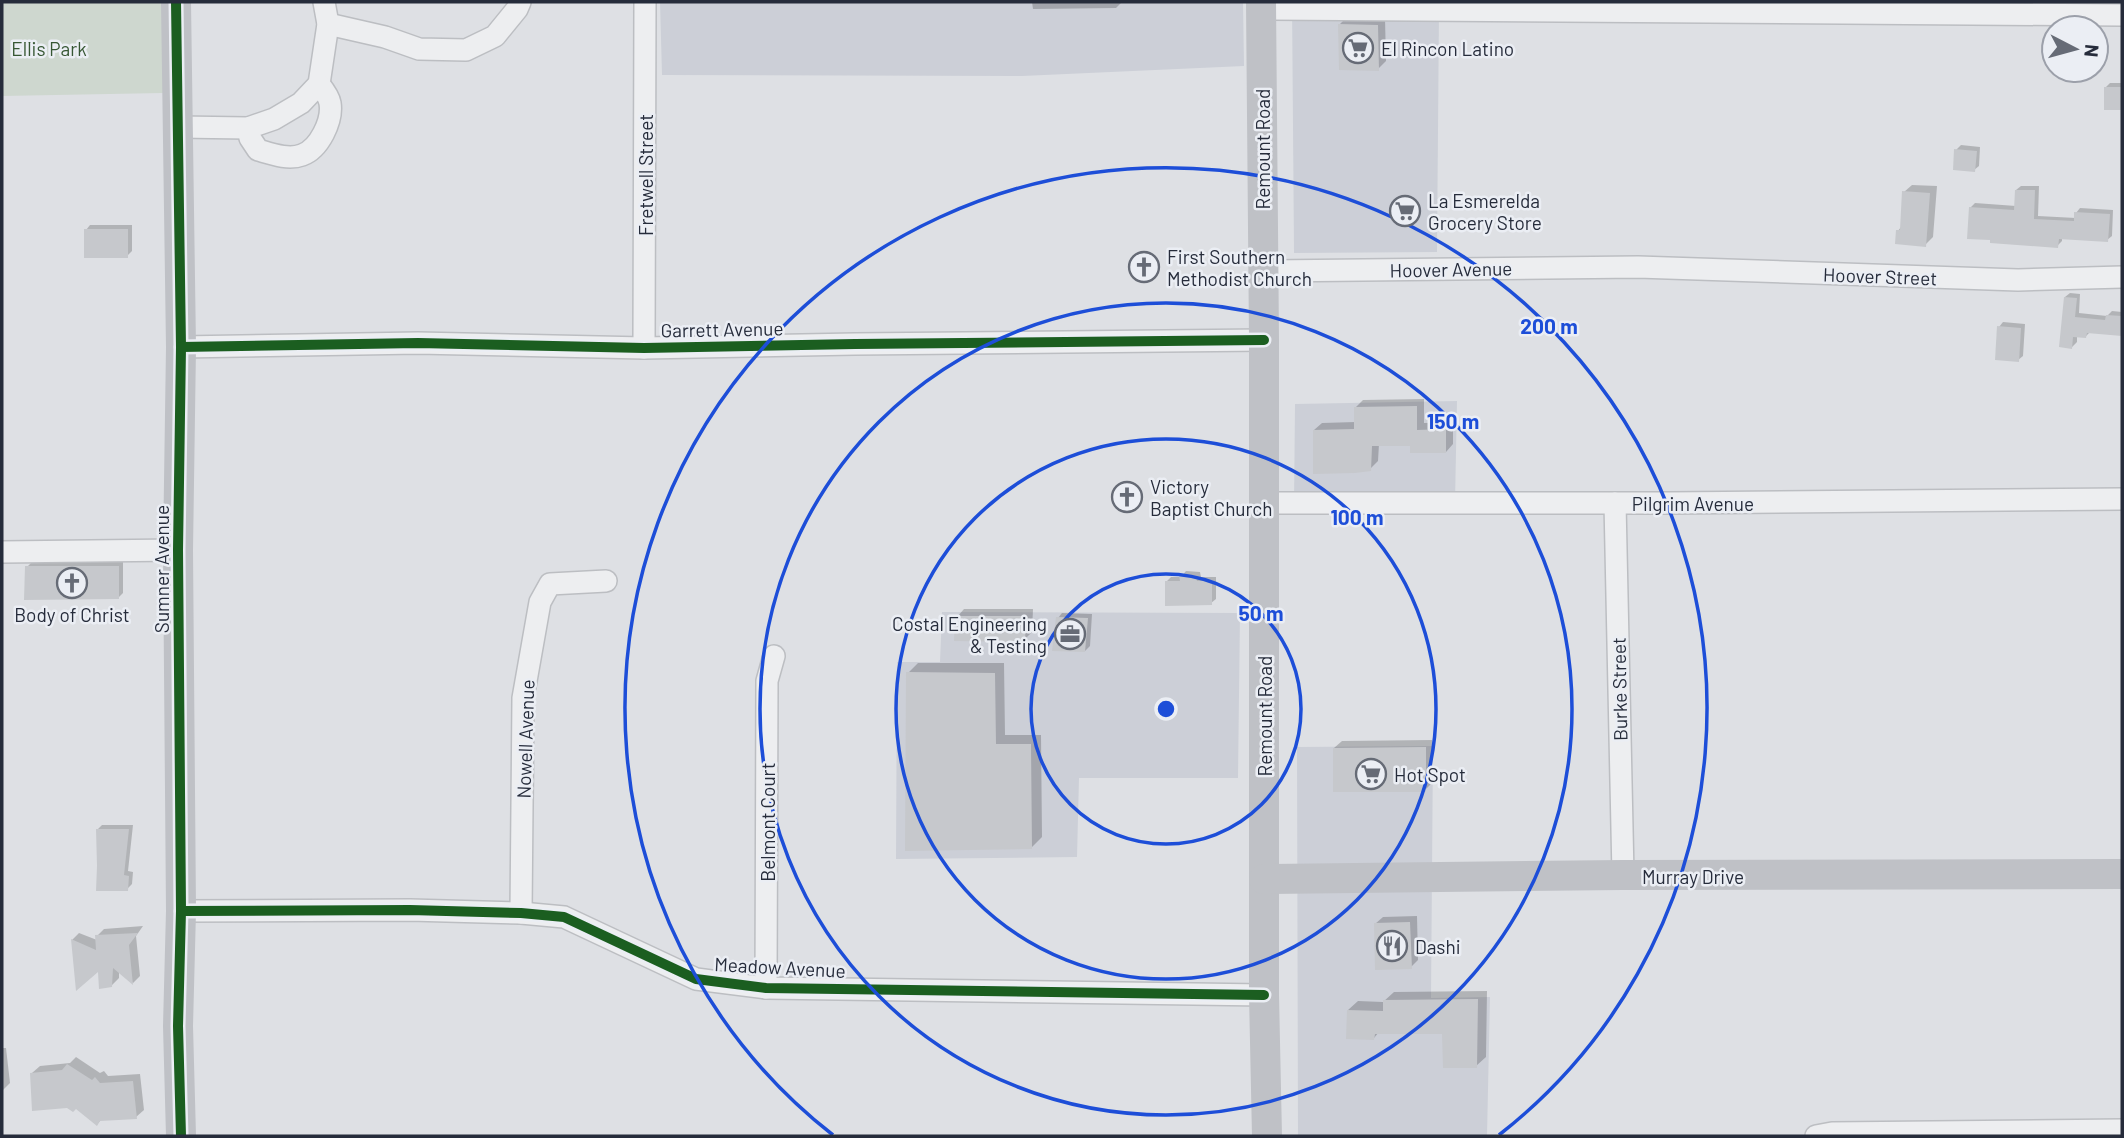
<svg xmlns="http://www.w3.org/2000/svg" width="2124" height="1138" font-family="Barlow,sans-serif">
<rect width="100%" height="100%" fill="#dee0e4"/>
<g fill="#cccfd7">
<path d="M660,2H1243L1244,66L1022,76L662,75Z"/>
<path d="M1292,2L1439,10L1437,252L1294,253Z"/>
<path d="M1457,401L1455,503L1294,504L1295,404Z"/>
<path d="M942,612L1240,613L1238,778H1079L1077,857L896,859L897,662H940Z"/>
<path d="M1433,746L1431,998L1490,997L1487,1136H1298L1297,747Z"/>
</g>
<path fill="#ced7cf" d="M2,2H163V93L2,96Z"/>
<g fill="#0003">
<path d="M1032,2H1122L1116,8L1033,9Z"/>
<path d="M1347,17L1385,18L1386,61L1378,69L1339,25Z"/>
<path d="M2110,83H2122V108H2105V88Z"/>
<path d="M1961,145L1980,147L1979,166L1974,170L1956,150Z"/>
<path d="M1912,185L1937,186L1933,237L1925,245L1898,231L1901,227L1904,192Z"/>
<path d="M2021,186H2039L2038,216L2076,218V213L2080,208L2113,210L2112,236L2107,240L2062,237V241L2057,246L1970,208L1975,203L2016,206V190Z"/>
<path d="M90,225H132V251L127,256L86,230Z"/>
<path d="M2070,293L2080,294L2079,313L2107,316L2112,311L2122,312V335L2091,331L2086,336H2077V342L2072,347L2065,297Z"/>
<path d="M2003,322L2025,324L2023,356L2018,360L1999,327Z"/>
<path d="M1424,399V423L1453,422V444L1446,452L1412,444H1379L1378,461L1370,469L1314,430L1322,423L1356,422L1355,408L1363,400Z"/>
<path d="M32,562H123V593L118,598L27,567Z"/>
<path d="M1186,571L1200,572L1201,577H1216V599L1211,603L1166,582L1171,577H1181Z"/>
<path d="M964,609H1033L1032,632L1024,640L957,617Z"/>
<path d="M1062,613L1092,614L1090,646L1085,651L1058,618Z"/>
<path d="M918,663H1004L1005,735H1041L1042,837L1032,847L908,673Z"/>
<path d="M1432,740V783L1425,790L1334,748L1342,741Z"/>
<path d="M102,825H133L128,871L133,872L132,884L127,889L98,829Z"/>
<path d="M1417,916L1418,960L1411,967L1375,924L1383,917Z"/>
<path d="M143,926L136,936L140,976L133,983L119,971V978L112,985L72,940L79,933L97,940V936L104,929Z"/>
<path d="M1487,991L1486,1057L1476,1066L1444,1032H1379L1374,1038L1348,1010L1358,1001L1383,1002L1394,992Z"/>
<path d="M2,1048H6L10,1083L2,1091Z"/>
<path d="M76,1057L100,1073L104,1071L108,1076L140,1074L144,1110L136,1117L102,1119L97,1124L32,1073L40,1066L70,1063Z"/>
</g>
<g fill="#c6c8cc">
<path d="M1338,24L1378,25L1379,71L1339,70Z"/>
<rect x="2104" y="87" width="18" height="23"/>
<path d="M1954,149L1977,151L1975,172L1953,170Z"/>
<path d="M2015,190H2035L2034,219L2074,221V212L2110,214L2108,242L2059,239L2058,248L1990,243V240L1967,239L1969,207L2014,210Z"/>
<path d="M1902,191L1930,193L1926,247L1895,244L1896,230H1900Z"/>
<rect x="84" y="229" width="44" height="29"/>
<path d="M2064,297L2077,298L2075,317L2105,320L2106,315L2122,316V336L2087,333L2086,338L2073,337L2072,349L2059,347Z"/>
<path d="M1997,326L2021,328L2019,362L1995,360Z"/>
<path d="M1417,406V430L1446,429V453H1410V446H1372L1371,471L1355,473L1313,474V430L1354,429V407Z"/>
<path d="M25,566H119V599L24,600Z"/>
<path d="M1179,575L1196,576L1197,581H1212V605L1165,606V581H1180Z"/>
<path d="M955,616H1026L1025,642L954,641Z"/>
<path d="M1056,617L1088,618L1085,652L1052,651Z"/>
<path d="M906,672L995,673L996,744H1031L1032,849L905,851Z"/>
<path d="M1426,747V792H1333V748Z"/>
<path d="M96,829H129L124,875L129,876L128,891H96L97,866Z"/>
<path d="M1410,922L1412,969L1375,970L1374,923Z"/>
<path d="M138,933L129,945L133,985L113,968L112,987L99,989L98,972L76,991L71,939L96,950L95,935Z"/>
<path d="M1478,999L1477,1068H1443L1442,1034H1375L1374,1040L1346,1039L1347,1010L1383,1011V1000Z"/>
<path d="M67,1064L92,1080L95,1077L100,1083L133,1081L137,1119L100,1121L97,1126L76,1109L73,1112L67,1108L32,1111L30,1073L62,1070Z"/>
</g>
<g fill="none" stroke-linecap="round" stroke-linejoin="round">
<g stroke="#bcbec2" stroke-width="24">
<g id="street">
<path d="M1261,9L2122,15"/>
<path d="M328,24L385,37L419,49L466,50L495,36L517,9L520,2"/>
<path d="M178,127L248,128L274,119L301,103L319,84L328,24L324,2"/>
<path d="M248,128L250,138L258,150C272,154 288,160 302,155C319,149 333,121 330,103C329,97 323,89 319,84"/>
<path d="M1263,271L1638,267L2018,280L2122,277"/>
<path d="M181,347L418,343L644,348L855,344L1264,340"/>
<path d="M644,348L645,2"/>
<path d="M1265,503H1669L2122,499"/>
<path d="M1615,503L1623,875"/>
<path d="M2,552L178,550"/>
<path d="M181,911L410,910L521,913L564,917L696,979L766,988L1264,995"/>
<path d="M521,913L523,698L540,602L550,584L606,581"/>
<path d="M766,988L767,681L774,656"/>
<path d="M1816,1136L1832,1133L2122,1130"/>
</g>
</g>
<use href="#street" stroke="#edeef0" stroke-width="21"/>
<g stroke="#bfc1c6" stroke-width="30">
<path d="M176,2L181,347L178,550L181,911L178,1026L181,1136"/>
<path d="M1261,2L1264,340V995L1267,1136"/>
<path d="M1264,879L1623,875L2122,874"/>
</g>
<g stroke="#ebeef4" stroke-width="15">
<g id="cycleway">
<path d="M176,2L181,347L178,550L181,911L178,1026L181,1136"/>
<path d="M181,347L418,343L644,348L855,344L1264,340"/>
<path d="M181,911L410,910L521,913L564,917L696,979L766,988L1264,995"/>
</g>
</g>
<use href="#cycleway" stroke="#1b5e20" stroke-width="10"/>
</g>
<g fill="none" stroke="#1d4ed8" stroke-width="3.5">
<circle cx="1166" cy="709" r="135"/>
<circle cx="1166" cy="709" r="270"/>
<circle cx="1166" cy="709" r="406"/>
<path d="M833 1135A541 541 0 1 1 1499 1135"/>
</g>
<defs>
<g id="supermarket-ring" transform="scale(1.575)"><circle r="9.5" fill="#ebeef4" stroke="#666b76" stroke-width="1.5"/><path d="M-6-5.5h2.5l.6 2H6L4.5 2H-2.5L-4.4-4H-6ZM-1.5 3.2a1.3 1.3 0 1 0 .1 0ZM3 3.2a1.3 1.3 0 1 0 .1 0Z" fill="#666b76"/></g>
<g id="church-ring" transform="scale(1.575)"><circle r="9.5" fill="#ebeef4" stroke="#666b76" stroke-width="1.5"/><path d="M-1.2-6h2.4v3.5h3.3v2.4h-3.3V6h-2.4V-.1h-3.3v-2.4h3.3Z" fill="#666b76"/></g>
<g id="office-ring" transform="scale(1.575)"><circle r="9.5" fill="#ebeef4" stroke="#666b76" stroke-width="1.5"/><path d="M-6-3h4V-5.5h4V-3h4V5H-6ZM-1-4.5V-3h2v-1.5ZM-6 0V1H6V0Z" fill="#666b76"/></g>
<g id="restaurant-ring" transform="scale(1.575)"><circle r="9.5" fill="#ebeef4" stroke="#666b76" stroke-width="1.5"/><path d="M-5-6h1v4h1v-4h1v4h1v-4h1v5L-1.5 .5V6h-2V.5L-5-1ZM5-6V6H3V1.5H1.5Q1.5-4 5-6Z" fill="#666b76"/></g>
</defs>
<g fill-rule="evenodd">
<use href="#supermarket-ring" x="1358" y="48"/>
<use href="#supermarket-ring" x="1405" y="211"/>
<use href="#church-ring" x="1144" y="267"/>
<use href="#church-ring" x="1127" y="497"/>
<use href="#church-ring" x="72" y="583"/>
<use href="#office-ring" x="1070" y="634"/>
<use href="#supermarket-ring" x="1371" y="774"/>
<use href="#restaurant-ring" x="1392" y="946"/>
</g>
<g text-anchor="middle" dominant-baseline="central" stroke-width="5" stroke-linejoin="round" paint-order="stroke">
<g font-size="19" fill="#375734" stroke="#ebeef4">
<text x="49" y="48">Ellis Park</text>
</g>
<g font-size="19" fill="#262c3b" stroke="#ebeef4" text-anchor="start">
<text x="1381" y="48">El Rincon Latino</text>
<text x="1428" y="200">La Esmerelda<tspan x="1428" dy="22">Grocery Store</tspan></text>
<text x="1167" y="256">First Southern<tspan x="1167" dy="22">Methodist Church</tspan></text>
<text x="1150" y="486">Victory<tspan x="1150" dy="22">Baptist Church</tspan></text>
<text x="72" y="614" text-anchor="middle">Body of Christ</text>
<text x="1047" y="623" text-anchor="end">Costal Engineering<tspan x="1047" dy="22">&amp; Testing</tspan></text>
<text x="1394" y="774">Hot Spot</text>
<text x="1415" y="946">Dashi</text>
</g>
<g font-size="19" fill="#262c3b" stroke="#ebeef4">
<text transform="translate(1262 149) rotate(-90)">Remount Road</text>
<text transform="translate(645 175) rotate(-90)">Fretwell Street</text>
<text transform="translate(1451 269) rotate(-1)">Hoover Avenue</text>
<text transform="translate(1880 276) rotate(2)">Hoover Street</text>
<text transform="translate(722 329) rotate(-1)">Garrett Avenue</text>
<text x="1693" y="503">Pilgrim Avenue</text>
<text transform="translate(161 569) rotate(-90)">Sumner Avenue</text>
<text transform="translate(1619 689) rotate(-91)">Burke Street</text>
<text transform="translate(1264 716) rotate(-90)">Remount Road</text>
<text transform="translate(525 739) rotate(-88)">Nowell Avenue</text>
<text transform="translate(767 822) rotate(-90)">Belmont Court</text>
<text x="1693" y="876">Murray Drive</text>
<text transform="translate(780 967) rotate(3)">Meadow Avenue</text>
</g>
</g>
<circle cx="1166" cy="709" r="10" fill="#1d4ed8" stroke="#ebeef4" stroke-width="3.5"/>
<g font-size="21" text-anchor="middle" font-weight="bold" fill="#1d4ed8" stroke="#ebeef4" stroke-width="5" stroke-linejoin="round" paint-order="stroke">
<text x="1549" y="334">200 m</text>
<text x="1453" y="429">150 m</text>
<text x="1357" y="525">100 m</text>
<text x="1261" y="621">50 m</text>
</g>
<rect width="2124" height="1138" fill="none" stroke="#262c3b" stroke-width="7"/>
<g transform="translate(2075 49) rotate(96)"><circle r="33" fill="#ebeef4" stroke="#9ca0aa" stroke-width="2"/>
<path d="M0-5L12 26L0 18L-12 26Z" fill="#666b76"/>
<text y="-10" font-size="19" font-weight="bold" text-anchor="middle" fill="#262c3b">N</text>
</g>
</svg>
